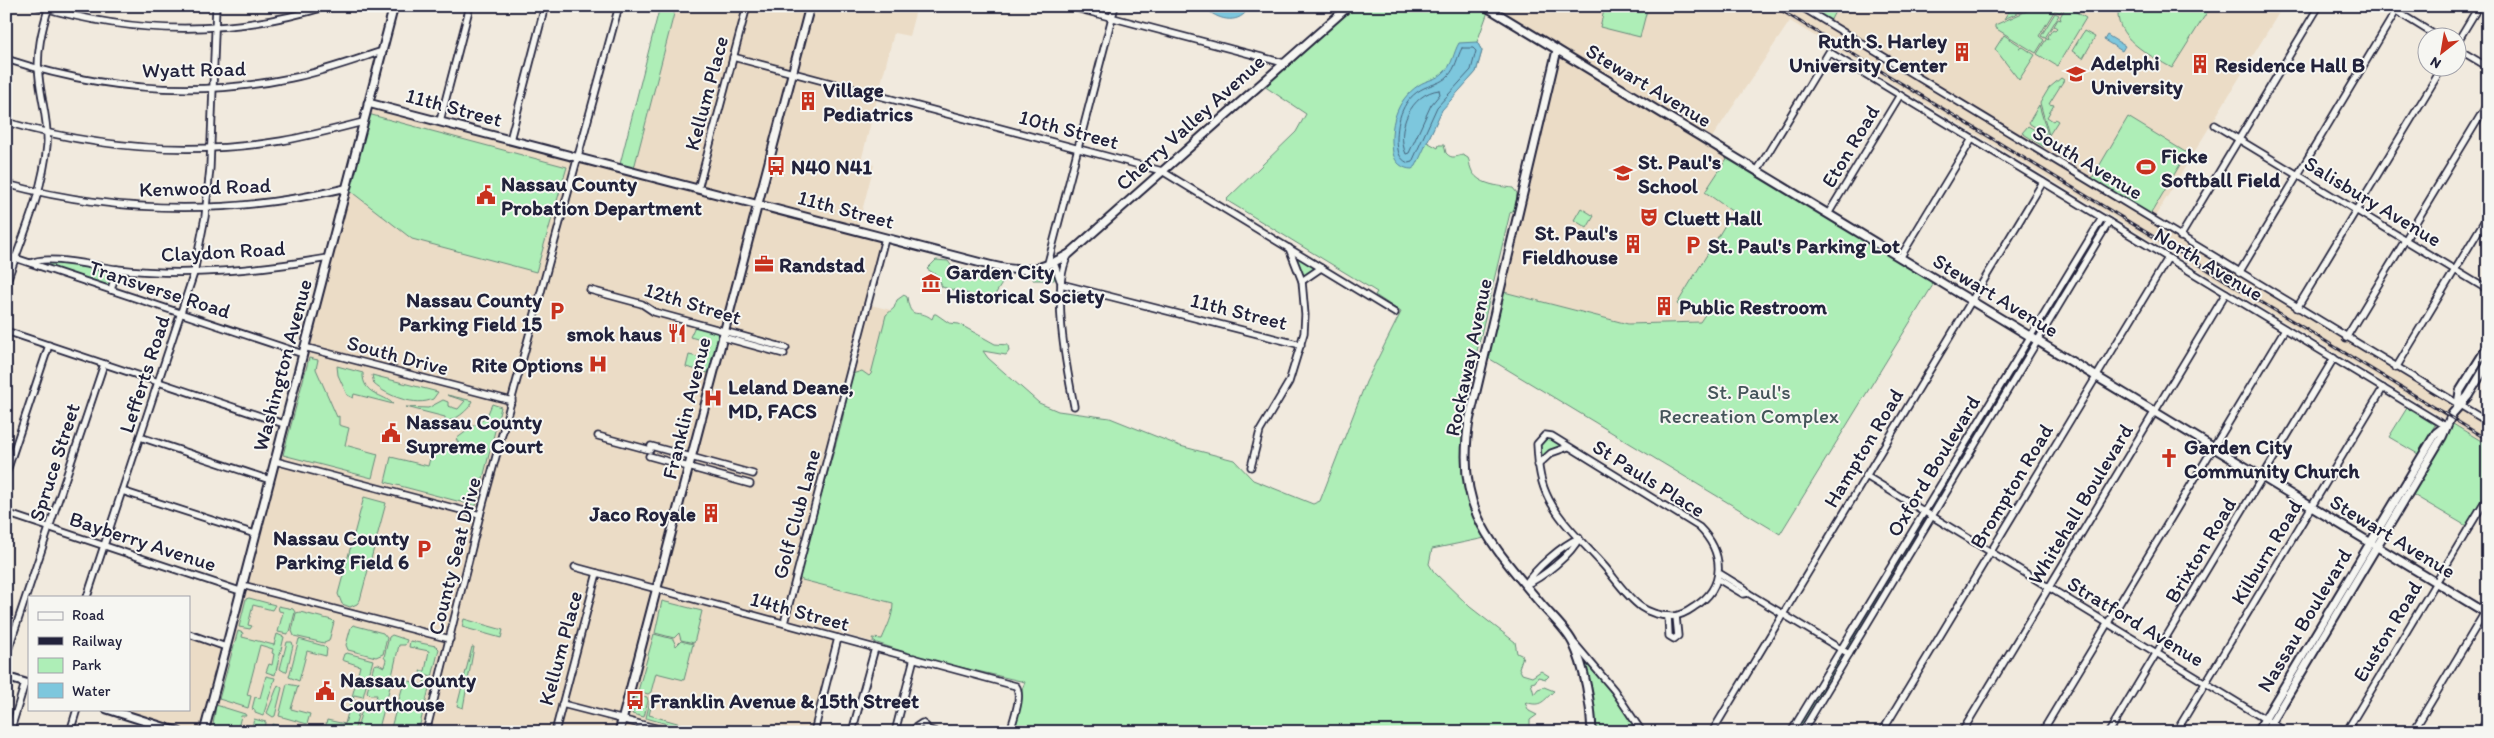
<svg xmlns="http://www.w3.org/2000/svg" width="2494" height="738" font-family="Itim,sans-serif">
<rect width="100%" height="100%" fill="#f1eade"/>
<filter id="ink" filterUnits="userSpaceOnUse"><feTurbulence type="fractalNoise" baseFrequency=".02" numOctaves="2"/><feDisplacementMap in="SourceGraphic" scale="10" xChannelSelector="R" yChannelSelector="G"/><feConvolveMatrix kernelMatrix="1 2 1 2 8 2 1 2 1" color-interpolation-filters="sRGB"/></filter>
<g filter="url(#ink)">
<g fill="#ebdcc6">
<path d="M676,6H917L909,36L894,33L861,161L874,165L857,230L885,238L867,304L891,310L871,380L855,375L800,578L898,604L888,646L838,633L812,732H180L109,709H189V634L225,646L368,103L633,172Z"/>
<path d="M1485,6H1801L1829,23L1838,6H2283L2153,220L2488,422V445L1790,21L1709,142L1730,154L1734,212L1698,270L1724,286L1700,322L1628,324L1500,291L1557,50Z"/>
</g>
<g fill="#aeeeb7" stroke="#688879" fill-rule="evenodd">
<path d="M660,6H676L633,172L619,168Z"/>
<path d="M1349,6H1485L1489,9L1477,42L1482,51L1476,72L1442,109L1427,142L1438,148L1439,145H1444L1446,153C1452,160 1456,156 1463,155L1468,158C1470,162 1469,164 1471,169C1477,185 1499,186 1513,188L1517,193L1516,208L1510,213L1468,389L1464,441L1477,521L1485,538L1432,549L1429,564L1434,572L1470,607L1515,642L1517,653L1523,656L1519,668L1522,674L1532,677L1541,671L1549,676L1546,679L1538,677L1535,682L1531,683L1534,694L1538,689L1544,687L1554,691C1544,700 1541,708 1526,702L1525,703L1529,711L1537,715L1530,720V732H1012L1021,692L1025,682L929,660L874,642L872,638L882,639C887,627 893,617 893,603L802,580L798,577L841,426L852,374L862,371L869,376L871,374L886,315L894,308L897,300L904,295L907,297C911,323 917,307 932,319L934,314H936L949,323L959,324L995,344L1008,345L1009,351L1006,355L983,351L988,358L1039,403L1058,411L1110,418L1180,446L1234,460L1253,480L1313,504L1320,501L1366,382L1401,312L1375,295L1377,292L1226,200L1296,132L1306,114L1261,84Z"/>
<path d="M1605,6H1648L1640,37L1600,27Z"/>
<path d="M1801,6H1838L1829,23Z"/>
<path d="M2012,6H2034L2004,19Z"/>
<path d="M2038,6H2064L2060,13L2055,10L2039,36L2044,40L2036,53L1995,28V25Z"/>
<path d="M2066,6L2086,18L2057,66L2037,54L2047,38L2049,39L2048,36L2053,29L2055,30L2057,28L2054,26L2058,19L2061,20L2060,17Z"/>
<path d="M2119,6H2211L2172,68C2151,56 2111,37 2119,6Z"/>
<path d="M2055,13L2059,15L2045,38L2041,36Z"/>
<path d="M2084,31L2095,37L2083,58L2072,51Z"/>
<path d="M2004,35L2021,46L2019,48L2023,47L2035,55L2019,80L1995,49Z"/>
<path d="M2061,78L2064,80L2049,104L2054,105L2047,117L2053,121L2055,119L2058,121L2049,135L2040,103L2049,88Z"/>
<path d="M2039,105L2048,135L2030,124L2029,122Z"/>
<path d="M368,114L567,167L536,272L412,239L349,190Z"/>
<path d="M2128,117L2187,153L2150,215L2091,180Z"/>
<path d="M2028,126L2049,138L2044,147L2022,133Z"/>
<path d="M1730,154L1936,280L1780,534L1485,356L1500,291L1628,324L1700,322L1706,313L1695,315L1677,304L1733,212L1705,192Z"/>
<path d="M1581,208L1594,216L1587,228L1574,220Z"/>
<path d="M2102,219L2108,222L1801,732H1793Z"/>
<path d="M1293,254L1316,268L1302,277Z"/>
<path d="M36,260L117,269L111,290L31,263Z"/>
<path d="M936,260L948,261L953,268L979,273L1003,282L991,301L984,303L969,294L942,287L938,276L927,269Z"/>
<path d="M1050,271L1055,274L1054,280H1033L1035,276Z"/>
<path d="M696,324L724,331L712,374L686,367L689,355L702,358L705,341L690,337Z"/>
<path d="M309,358L318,360L316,369L337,417L339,416V425L349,428L345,445L378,454L372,478L283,455Z"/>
<path d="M337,366L363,373C362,395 384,394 393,404L354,394L353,398L347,395L338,375Z"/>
<path d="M372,375L438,392L433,399C416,407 387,396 374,384Z"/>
<path d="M447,395L473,401C469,410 454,422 445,421V417L406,407L428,408L443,400L448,402V406L458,409L465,401Z"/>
<path d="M492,404L501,407L476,506L385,482L391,457L428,466L432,451L442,454L448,443L453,450L460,445L456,439L487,416Z"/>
<path d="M2407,408L2435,425L2418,454L2389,437Z"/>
<path d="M2448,421L2488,445V499L2468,527L2410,493L2264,732H2256L2436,434Z"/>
<path d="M1545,439H1549L1561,446L1553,449L1541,459L1540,443Z"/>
<path d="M364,497L386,503L360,600L357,604L350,607L342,604L338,594Z"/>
<path d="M249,598L275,605L272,610L253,605L248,625L252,626L250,629L239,627L246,599Z"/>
<path d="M662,601L702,611L694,643L681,640L679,633L674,638L655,633Z"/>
<path d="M278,606L293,609L295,612L290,632L287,634L278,632L283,612L279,611Z"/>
<path d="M300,612L332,620L334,622L329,641L324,643L294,636L292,631L296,613Z"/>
<path d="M464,619L503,630L501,638L462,627Z"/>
<path d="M353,625L383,633L387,638L383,654L376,657L348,650L346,645L351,627Z"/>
<path d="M238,631L243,633L242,637L274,645L277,634L284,637L275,675L266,672L269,664L272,665L274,654L272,653L273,649L260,645L247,695L251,696L248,708L219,699Z"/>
<path d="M654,634L673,639L676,646L681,641L693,644L684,680L656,673L651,692L648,694L638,691Z"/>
<path d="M392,635L407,640L405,645H399L392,676L423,685L425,680L431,681L418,732H356L362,710L368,708L372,712L377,695H370L367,692L374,665L378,664L384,667L386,660L384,657L389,637ZM392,679L404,682L390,731L379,728Z"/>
<path d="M299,639L324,646L327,649L326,656L307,651L299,681L289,677Z"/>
<path d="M410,641L436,646L439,649L432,677L421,674L420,671H425L429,651L409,647Z"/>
<path d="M287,642H292L293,645L287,671L285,672L280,669Z"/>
<path d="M472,647H474L463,708L457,706Z"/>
<path d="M1579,652L1603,681L1639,732H1594Z"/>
<path d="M347,653L373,660L363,697L354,695L353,700L361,703L354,732L325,729L327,720L345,724L360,666L342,660L344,654Z"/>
<path d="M266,676L275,678L263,716L255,713V710L252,709L255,697L260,698Z"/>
<path d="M287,684L298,686L291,709L310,714L307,724L279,716Z"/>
<path d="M278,685L282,688L275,716L273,717L267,713Z"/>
<path d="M637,695L647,697L648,701L644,717L632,714Z"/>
<path d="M653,699L649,715L709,732H695L646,718L650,701Z"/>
<path d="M216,705L245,714L246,716H241L238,728L242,732H212Z"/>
<path d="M254,719L266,722L265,732H247L251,731Z"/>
<path d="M273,724L301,732H269Z"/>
</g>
<g fill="#7dc7dd" stroke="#59859c">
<path d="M1204,6H1244L1245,13C1234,25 1213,18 1204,6Z"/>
<path d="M2107,35L2125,46L2122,51L2104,40Z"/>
<path d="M1477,42L1482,51L1476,72L1442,110L1416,166L1412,169C1403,169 1395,163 1393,153C1389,126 1396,100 1419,85C1426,80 1436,80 1443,73C1453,65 1453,53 1459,43Z"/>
</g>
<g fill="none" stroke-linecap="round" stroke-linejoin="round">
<g stroke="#46647c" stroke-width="1">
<path d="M1462,48H1473L1476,51L1471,70L1437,107L1412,162L1408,163C1398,158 1398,151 1397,141C1397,119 1403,98 1424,88C1433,84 1441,83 1448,76C1456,68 1457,57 1462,48Z"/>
<path d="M1439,90L1440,94L1431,105L1409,153L1406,154C1395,130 1411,93 1439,90Z"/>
</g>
<g stroke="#22223b" stroke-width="9">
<g id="minor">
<path d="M38,6C134,35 232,36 328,6"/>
<path d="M1068,6L1284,63"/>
<path d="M1800,6L2488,422"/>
<path d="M2388,6L2440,38"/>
<path d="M2456,44L2479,6"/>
<path d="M2456,48L2488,67"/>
<path d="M733,57L1162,171L1395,313"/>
<path d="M6,59C98,89 195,98 291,78C322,72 352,61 382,51"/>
<path d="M440,121L470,6"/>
<path d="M6,122C96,148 189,156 281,141C309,136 336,129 363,122"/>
<path d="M2215,125L2488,290"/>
<path d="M510,140L545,6"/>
<path d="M1757,171L1829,52L2445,426"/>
<path d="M6,184C119,214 233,215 346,188"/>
<path d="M698,189L747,6"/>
<path d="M1828,214L1900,95"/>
<path d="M2180,237L2319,6"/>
<path d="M1069,254C1050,285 1067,370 1074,406"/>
<path d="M6,255L303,354"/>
<path d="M1900,258L1972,139"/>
<path d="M31,263C47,254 96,267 117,269C188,277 258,270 328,258"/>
<path d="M1054,263L1060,280"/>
<path d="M1047,267L1115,6"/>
<path d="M2239,273L2399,6"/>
<path d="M1302,281L1321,268"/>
<path d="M6,284C21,240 43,193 47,145C49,123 41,100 39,77C36,53 42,29 49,6"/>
<path d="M1061,284L1301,345"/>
<path d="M111,290L117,269"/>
<path d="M590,290L642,304L654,312L786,348"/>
<path d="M2297,308L2442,68"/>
<path d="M6,331L284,424"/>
<path d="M722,337L784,354"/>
<path d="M2346,338L2488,103"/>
<path d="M304,347L512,401"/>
<path d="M2396,368L2488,215"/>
<path d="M1545,435L1552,436L1699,527C1724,552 1727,587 1694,607C1687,612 1678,617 1670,616C1660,616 1648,612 1641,607C1627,597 1616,580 1605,567C1585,544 1558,521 1546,493C1539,477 1538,461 1537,444Z"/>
<path d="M598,436L650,450"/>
<path d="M140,437L270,480"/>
<path d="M651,446L753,474"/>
<path d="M649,456L750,484"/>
<path d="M275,461L480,515"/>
<path d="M1538,465L1551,453L1568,447"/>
<path d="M1251,467L1260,431L1289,382L1304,333L1305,315L1302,281L1289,248"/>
<path d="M6,474L49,345"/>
<path d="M1866,476L2286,732"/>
<path d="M122,491L255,534"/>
<path d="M6,513L240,591"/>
<path d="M1579,538C1572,554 1542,578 1525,585C1535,569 1562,545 1579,538Z"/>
<path d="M575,567L1016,686C1023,696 1013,720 1010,732"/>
<path d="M1719,573L1745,589L1748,593L1849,654"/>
<path d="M1718,579L1743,594L1748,593"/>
<path d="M242,585L450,639"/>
<path d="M87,597L194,273L205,217L210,168L216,6"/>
<path d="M1668,616L1669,636L1674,639L1678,636L1676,616"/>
<path d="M784,623L885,238"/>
<path d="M189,634L226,647"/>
<path d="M1575,644L1614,690L1642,732"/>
<path d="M6,656L104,364"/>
<path d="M562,704L671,732"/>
<path d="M927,729L936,732"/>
<path d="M10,732L25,683"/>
<path d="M70,732L77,709"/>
<path d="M426,732L480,515L619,6"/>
<path d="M555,732L597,573"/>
<path d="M814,732L838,638"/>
<path d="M852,732L875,648"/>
<path d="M895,732L914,658"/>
<path d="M917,732L916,727L922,723L926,726V732"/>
<path d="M1712,732L2043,182"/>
<path d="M1791,732L2102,218"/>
<path d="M1802,732L2109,222"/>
<path d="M1882,732L2168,258"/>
<path d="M1962,732L2226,293"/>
<path d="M2042,732L2285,329"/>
<path d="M2109,732L2334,358"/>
<path d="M2176,732L2383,388"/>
<path d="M2346,732L2488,496"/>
<path d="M2413,732L2488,607"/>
<path d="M2480,732L2488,718"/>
</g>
</g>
<g stroke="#22223b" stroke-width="11">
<g id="major">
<path d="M1485,6L2488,614"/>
<path d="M1557,50L1469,421C1455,510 1490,542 1541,604C1551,616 1566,629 1573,643C1585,668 1591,704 1592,732"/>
<path d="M368,103L989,265C1022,273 1039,272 1069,254L1349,6"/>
<path d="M2458,404L2460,391L2488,346"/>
<path d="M6,677L29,684"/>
<path d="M107,709L179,732"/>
<path d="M204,732L394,6"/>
<path d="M619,732L810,6"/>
<path d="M2257,732L2436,433L2445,426"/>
<path d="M2266,732L2442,437L2452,414L2468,396L2488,363"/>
</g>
</g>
<use href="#minor" stroke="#f6f6f2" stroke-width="5.5"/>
<use href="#major" stroke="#f6f6f2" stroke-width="7"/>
<g stroke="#22223b" stroke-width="3">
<path id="rail" d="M1774,6L2488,440"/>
</g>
<use href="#rail" stroke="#f6f6f2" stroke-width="1" stroke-dasharray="4" stroke-linecap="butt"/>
</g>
</g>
<defs>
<g id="building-bare" transform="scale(1.5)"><path d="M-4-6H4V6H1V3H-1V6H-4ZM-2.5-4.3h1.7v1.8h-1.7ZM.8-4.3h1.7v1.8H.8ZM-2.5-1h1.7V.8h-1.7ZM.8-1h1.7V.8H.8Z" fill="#c8321e" stroke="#f6f6f2" stroke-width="2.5" paint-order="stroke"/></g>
<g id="university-bare" transform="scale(1.5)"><path d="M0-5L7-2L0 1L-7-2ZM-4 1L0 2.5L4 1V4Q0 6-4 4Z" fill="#c8321e" stroke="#f6f6f2" stroke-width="2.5" paint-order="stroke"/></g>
<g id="bus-bare" transform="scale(1.5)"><path d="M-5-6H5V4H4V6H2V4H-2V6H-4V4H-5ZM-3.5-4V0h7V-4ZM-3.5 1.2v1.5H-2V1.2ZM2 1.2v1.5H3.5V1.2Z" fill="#c8321e" stroke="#f6f6f2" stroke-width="2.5" paint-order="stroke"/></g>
<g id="stadium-bare" transform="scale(1.5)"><path d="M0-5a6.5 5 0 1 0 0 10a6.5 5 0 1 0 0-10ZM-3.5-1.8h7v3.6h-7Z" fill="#c8321e" stroke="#f6f6f2" stroke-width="2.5" paint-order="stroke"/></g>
<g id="school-bare" transform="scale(1.5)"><path d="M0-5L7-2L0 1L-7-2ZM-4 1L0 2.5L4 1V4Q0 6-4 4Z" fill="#c8321e" stroke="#f6f6f2" stroke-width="2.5" paint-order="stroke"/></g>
<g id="civic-bare" transform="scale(1.5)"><path d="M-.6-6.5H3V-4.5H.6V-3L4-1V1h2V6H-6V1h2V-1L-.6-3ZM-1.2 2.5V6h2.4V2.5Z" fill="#c8321e" stroke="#f6f6f2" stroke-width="2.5" paint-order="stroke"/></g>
<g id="theatre-bare" transform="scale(1.5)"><path d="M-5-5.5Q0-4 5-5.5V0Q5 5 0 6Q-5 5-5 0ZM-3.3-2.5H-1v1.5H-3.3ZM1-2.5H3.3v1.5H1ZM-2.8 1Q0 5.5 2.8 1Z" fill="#c8321e" stroke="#f6f6f2" stroke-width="2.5" paint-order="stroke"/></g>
<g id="parking-bare" transform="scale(1.5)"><path d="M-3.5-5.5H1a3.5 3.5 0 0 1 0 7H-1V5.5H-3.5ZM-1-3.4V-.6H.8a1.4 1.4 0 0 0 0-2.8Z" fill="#c8321e" stroke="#f6f6f2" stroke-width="2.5" paint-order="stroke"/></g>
<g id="office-bare" transform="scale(1.5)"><path d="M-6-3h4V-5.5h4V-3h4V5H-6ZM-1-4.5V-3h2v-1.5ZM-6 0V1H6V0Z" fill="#c8321e" stroke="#f6f6f2" stroke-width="2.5" paint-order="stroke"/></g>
<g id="museum-bare" transform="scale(1.5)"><path d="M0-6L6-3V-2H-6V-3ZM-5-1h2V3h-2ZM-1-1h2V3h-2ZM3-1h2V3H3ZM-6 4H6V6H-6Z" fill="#c8321e" stroke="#f6f6f2" stroke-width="2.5" paint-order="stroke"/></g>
<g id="restaurant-bare" transform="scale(1.5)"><path d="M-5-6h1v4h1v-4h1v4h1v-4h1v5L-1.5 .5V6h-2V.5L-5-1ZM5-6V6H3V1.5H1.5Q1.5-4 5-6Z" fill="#c8321e" stroke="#f6f6f2" stroke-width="2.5" paint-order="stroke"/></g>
<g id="hospital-bare" transform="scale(1.5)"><path d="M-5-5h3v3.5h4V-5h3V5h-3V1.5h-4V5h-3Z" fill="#c8321e" stroke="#f6f6f2" stroke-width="2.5" paint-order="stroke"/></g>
<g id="church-bare" transform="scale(1.5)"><path d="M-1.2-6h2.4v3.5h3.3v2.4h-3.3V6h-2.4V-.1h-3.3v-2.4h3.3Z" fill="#c8321e" stroke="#f6f6f2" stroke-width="2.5" paint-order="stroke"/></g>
</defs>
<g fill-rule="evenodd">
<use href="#building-bare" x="1962" y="52"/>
<use href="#building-bare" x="2200" y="64"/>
<use href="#university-bare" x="2076" y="74"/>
<use href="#building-bare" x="808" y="101"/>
<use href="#bus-bare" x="776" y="166"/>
<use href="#stadium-bare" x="2146" y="167"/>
<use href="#school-bare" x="1623" y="173"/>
<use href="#civic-bare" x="486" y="195"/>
<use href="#theatre-bare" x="1649" y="217"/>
<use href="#building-bare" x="1633" y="244"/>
<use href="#parking-bare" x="1693" y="245"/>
<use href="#office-bare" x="764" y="264"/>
<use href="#museum-bare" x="931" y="283"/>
<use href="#building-bare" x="1664" y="306"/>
<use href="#parking-bare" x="557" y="311"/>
<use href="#restaurant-bare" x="677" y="333"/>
<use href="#hospital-bare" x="598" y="364"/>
<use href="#hospital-bare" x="713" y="398"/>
<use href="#civic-bare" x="391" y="433"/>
<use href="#church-bare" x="2169" y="458"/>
<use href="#building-bare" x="711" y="513"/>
<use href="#parking-bare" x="424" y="549"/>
<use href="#civic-bare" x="325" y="691"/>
<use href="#bus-bare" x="635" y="700"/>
</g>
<g text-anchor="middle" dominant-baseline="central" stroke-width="4" stroke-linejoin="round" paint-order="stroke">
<g font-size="21" font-weight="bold" fill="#22223b" stroke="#f6f6f2" text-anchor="start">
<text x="1947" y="40" text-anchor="end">Ruth S. Harley<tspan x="1947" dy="24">University Center</tspan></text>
<text x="2091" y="62">Adelphi<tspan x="2091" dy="24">University</tspan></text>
<text x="2215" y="64">Residence Hall B</text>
<text x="823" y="89">Village<tspan x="823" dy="24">Pediatrics</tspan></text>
<text x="2161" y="155">Ficke<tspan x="2161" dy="24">Softball Field</tspan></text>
<text x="1638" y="161">St. Paul's<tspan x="1638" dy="24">School</tspan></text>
<text x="791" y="166">N40 N41</text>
<text x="501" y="183">Nassau County<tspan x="501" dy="24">Probation Department</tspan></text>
<text x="1664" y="217">Cluett Hall</text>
<text x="1618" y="232" text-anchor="end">St. Paul's<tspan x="1618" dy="24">Fieldhouse</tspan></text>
<text x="1708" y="245">St. Paul's Parking Lot</text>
<text x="779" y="264">Randstad</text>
<text x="946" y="271">Garden City<tspan x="946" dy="24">Historical Society</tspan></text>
<text x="542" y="299" text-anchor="end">Nassau County<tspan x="542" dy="24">Parking Field 15</tspan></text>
<text x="1679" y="306">Public Restroom</text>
<text x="662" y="333" text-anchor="end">smok haus</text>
<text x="583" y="364" text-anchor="end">Rite Options</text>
<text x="728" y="386">Leland Deane,<tspan x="728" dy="24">MD, FACS</tspan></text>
<text x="406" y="421">Nassau County<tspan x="406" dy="24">Supreme Court</tspan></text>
<text x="2184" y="446">Garden City<tspan x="2184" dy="24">Community Church</tspan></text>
<text x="696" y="513" text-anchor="end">Jaco Royale</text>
<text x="409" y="537" text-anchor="end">Nassau County<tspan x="409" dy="24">Parking Field 6</tspan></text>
<text x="340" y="679">Nassau County<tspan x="340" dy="24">Courthouse</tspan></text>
<text x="650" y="700">Franklin Avenue &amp; 15th Street</text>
</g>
<g font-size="21" fill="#22223b" stroke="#f6f6f2">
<text transform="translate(194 69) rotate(-1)">Wyatt Road</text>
<text transform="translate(1649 85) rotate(31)">Stewart Avenue</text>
<text transform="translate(706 93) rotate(-75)">Kellum Place</text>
<text transform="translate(454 107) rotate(15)">11th Street</text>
<text transform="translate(1190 122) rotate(-42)">Cherry Valley Avenue</text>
<text transform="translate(1069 129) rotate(15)">10th Street</text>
<text transform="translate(1850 146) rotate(-59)">Eton Road</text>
<text transform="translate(2088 162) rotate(31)">South Avenue</text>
<text transform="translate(205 187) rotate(-2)">Kenwood Road</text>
<text transform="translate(2373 201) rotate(31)">Salisbury Avenue</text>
<text transform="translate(846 209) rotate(15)">11th Street</text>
<text transform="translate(223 251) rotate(-3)">Claydon Road</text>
<text transform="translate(2209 264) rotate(31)">North Avenue</text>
<text transform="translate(160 289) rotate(18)">Transverse Road</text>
<text transform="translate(1996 295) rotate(31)">Stewart Avenue</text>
<text transform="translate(693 303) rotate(17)">12th Street</text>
<text transform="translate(1239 311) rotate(14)">11th Street</text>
<text transform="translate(398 355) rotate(15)">South Drive</text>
<text transform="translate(1468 357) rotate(-78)">Rockaway Avenue</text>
<text transform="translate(282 365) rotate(-75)">Washington Avenue</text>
<text transform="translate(144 374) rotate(-72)">Lefferts Road</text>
<text transform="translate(686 408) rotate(-76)">Franklin Avenue</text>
<text transform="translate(1863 448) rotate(-59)">Hampton Road</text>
<text transform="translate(54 462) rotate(-72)">Spruce Street</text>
<text transform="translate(1933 466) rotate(-59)">Oxford Boulevard</text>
<text transform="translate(1649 478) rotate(32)">St Pauls Place</text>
<text transform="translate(2011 486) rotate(-59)">Brompton Road</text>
<text transform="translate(2080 504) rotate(-59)">Whitehall Boulevard</text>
<text transform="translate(796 514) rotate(-75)">Golf Club Lane</text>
<text transform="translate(2393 536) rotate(31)">Stewart Avenue</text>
<text transform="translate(143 541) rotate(18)">Bayberry Avenue</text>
<text transform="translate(2200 550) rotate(-59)">Brixton Road</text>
<text transform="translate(2266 552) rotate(-59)">Kilburn Road</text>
<text transform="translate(454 556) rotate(-76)">County Seat Drive</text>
<text transform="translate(800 611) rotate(15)">14th Street</text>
<text transform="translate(2304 620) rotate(-59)">Nassau Boulevard</text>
<text transform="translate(2136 621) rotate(31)">Stratford Avenue</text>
<text transform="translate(2387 631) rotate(-59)">Euston Road</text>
<text transform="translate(560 648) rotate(-75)">Kellum Place</text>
</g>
<g font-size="21" fill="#45555a" stroke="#f6f6f2">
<text x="1749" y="391">St. Paul's<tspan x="1749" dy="24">Recreation Complex</tspan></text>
</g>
</g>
<rect width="2494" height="738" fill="none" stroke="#f6f6f2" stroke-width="25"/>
<rect x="12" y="12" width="2469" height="713" fill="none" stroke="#22223b" stroke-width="2" filter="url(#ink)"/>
<rect x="28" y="596" width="162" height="115" fill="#f6f6f2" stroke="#a1a1a9"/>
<rect x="38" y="612" width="25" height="8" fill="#f6f6f2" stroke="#a1a1a9"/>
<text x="72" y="620" font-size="15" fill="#22223b">Road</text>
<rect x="38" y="637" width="25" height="8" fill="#22223b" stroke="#a1a1a9"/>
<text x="72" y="646" font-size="15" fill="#22223b">Railway</text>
<rect x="38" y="658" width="25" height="15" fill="#aeeeb7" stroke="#a1a1a9"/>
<text x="72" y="670" font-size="15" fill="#22223b">Park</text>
<rect x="38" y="683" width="25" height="15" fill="#7dc7dd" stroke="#a1a1a9"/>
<text x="72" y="696" font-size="15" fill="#22223b">Water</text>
<g transform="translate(2442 52) rotate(211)"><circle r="24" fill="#f6f6f2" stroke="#a1a1a9"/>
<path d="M0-4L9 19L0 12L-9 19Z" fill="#c8321e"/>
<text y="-8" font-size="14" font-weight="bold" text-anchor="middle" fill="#22223b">N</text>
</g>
</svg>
